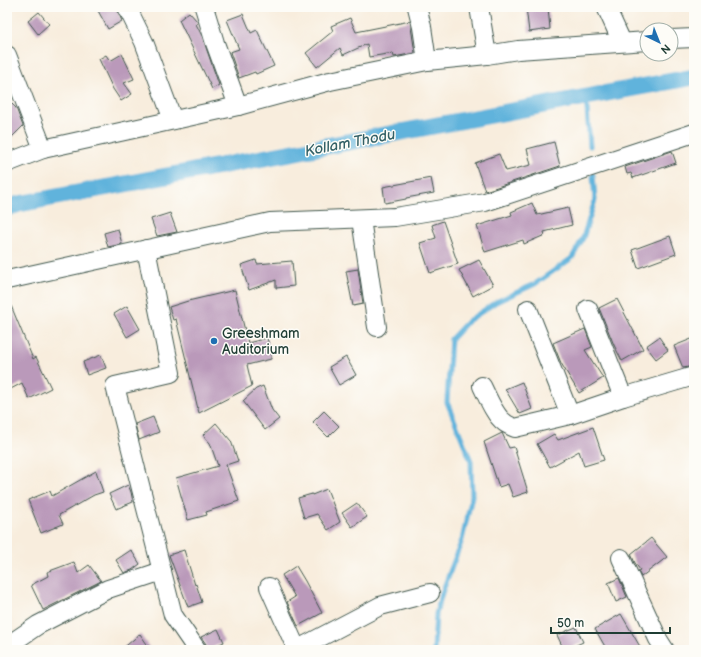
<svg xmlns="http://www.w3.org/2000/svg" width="701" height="657" font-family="'Balsamiq Sans',sans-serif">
<rect width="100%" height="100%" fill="#fdfcf7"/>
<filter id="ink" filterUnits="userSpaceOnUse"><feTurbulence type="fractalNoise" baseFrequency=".025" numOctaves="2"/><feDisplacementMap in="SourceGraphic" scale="8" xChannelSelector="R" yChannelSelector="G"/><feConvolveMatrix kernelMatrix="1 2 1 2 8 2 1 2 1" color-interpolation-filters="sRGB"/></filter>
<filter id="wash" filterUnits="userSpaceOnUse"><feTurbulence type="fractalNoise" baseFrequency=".012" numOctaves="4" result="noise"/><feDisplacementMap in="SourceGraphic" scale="16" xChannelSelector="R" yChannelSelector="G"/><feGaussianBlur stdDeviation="0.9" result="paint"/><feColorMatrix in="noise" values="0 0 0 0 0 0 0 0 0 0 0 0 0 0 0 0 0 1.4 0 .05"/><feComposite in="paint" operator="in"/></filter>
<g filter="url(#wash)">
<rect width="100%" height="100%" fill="#f8eddd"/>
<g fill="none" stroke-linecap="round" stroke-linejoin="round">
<g stroke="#61b3dc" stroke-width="5">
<path d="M586,97L590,146"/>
<path d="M434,650L436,614L442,593L462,540L472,496L471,461L447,402L451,339L468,321L496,302L535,284L572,258L583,238L595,200L593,175"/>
</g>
<path stroke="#61b3dc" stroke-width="17" d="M7,208L19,204L618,91L694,77"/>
</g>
<g id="blocks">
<g fill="#ba99ba">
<path d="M96,7H117L118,12L122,21L108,29Z"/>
<path d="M526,7H548L550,29L529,32Z"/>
<path d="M39,12L49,24L38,34L28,21Z"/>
<path d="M189,12L197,21L198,23L196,24L202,36L219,85L212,89L179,20Z"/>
<path d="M243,14L251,33L257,30L274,66L256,74L255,72L239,78L230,52L239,49L227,20Z"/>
<path d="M350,18L356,32L410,21L415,53L394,57L393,53L369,57L367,44L343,55L340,48L317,67L306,53L333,31L331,26Z"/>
<path d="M122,54L134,79L124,83L132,94L121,101L113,89L99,59L106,55L110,61Z"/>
<path d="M7,99L16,108L23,126L7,142Z"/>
<path d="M554,142L560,166L485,191L475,163L499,154L506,171L531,165L527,149Z"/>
<path d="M672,151L676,163L633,178L631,173L627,174L625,167Z"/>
<path d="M431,178L434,193L406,198V199L385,203L383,187Z"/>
<path d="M532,203L537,215L568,208L572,225L544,232L545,235L524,244L523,240L485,252L477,226L512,215L511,212Z"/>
<path d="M170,213L177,232L157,236L151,219Z"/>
<path d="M443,221L458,264L430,273L420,243L436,238L432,225Z"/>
<path d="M118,229L122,244L108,247L104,233Z"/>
<path d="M670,236L676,254L638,268L632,250Z"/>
<path d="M256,260L257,264L292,261L294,286L276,288V280L249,290L241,265Z"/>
<path d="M479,260L493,285L473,296L459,270Z"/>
<path d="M358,269L363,304L353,306L346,271Z"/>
<path d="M235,290L248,343L267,338L271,353V359L247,365L252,386L199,413L176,319L173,320L169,307L188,301Z"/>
<path d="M7,296L33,359L36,357L51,388L29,399L22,383L7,391Z"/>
<path d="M617,299L643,349L622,361L614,345L599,308Z"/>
<path d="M127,306L140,329L127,337L114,314Z"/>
<path d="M585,329L592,347L585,350L603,378L579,393L561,363L553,343Z"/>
<path d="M659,337L668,350L656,359L646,346Z"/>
<path d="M694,338V366L683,368L674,346Z"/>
<path d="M101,355L106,368L87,375L83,362Z"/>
<path d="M346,357L356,375L339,385L329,367Z"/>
<path d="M522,382L532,409L520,414L505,389Z"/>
<path d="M263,386L272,410L279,419L265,430L243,401L256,389Z"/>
<path d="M324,411L339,426L328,437L313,422Z"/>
<path d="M153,417L159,432L139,440L135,424Z"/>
<path d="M216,423L231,441L238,461L226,465L239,501L206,512L207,515L188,520L176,478L218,466L210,443L203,435Z"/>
<path d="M593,427L604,460L584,466L579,451L550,467L537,444L554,434L558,440Z"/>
<path d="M502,433L509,448L514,447L528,492L513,497L508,484L499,487L484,442Z"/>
<path d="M96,471L103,492L94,495L59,515L63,524L41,533L28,500L50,491L52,496Z"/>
<path d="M128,485L131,492L133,502L116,509L109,494Z"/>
<path d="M327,489L340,522L328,530L317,514L304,518L298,498L312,494V495Z"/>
<path d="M357,503L367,517L352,527L342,513Z"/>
<path d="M651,538L667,557L641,577L638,571L640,570L635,563L631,554Z"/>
<path d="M131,550L140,564L132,570L124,573L116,560Z"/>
<path d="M184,550L195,585L196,584L202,602L188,607L169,555Z"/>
<path d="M74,562L78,573L89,565L101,581L43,610L31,585L48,576L47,572Z"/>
<path d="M296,566L305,581L322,613L298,626L287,602L295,597L282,575Z"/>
<path d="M619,578L627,597L616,602L608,583Z"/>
<path d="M621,614L642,650H607L595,629Z"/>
<path d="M576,627L583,642L566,650H564L557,635Z"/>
<path d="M218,629L224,642L207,650L206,644L201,637Z"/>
<path d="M140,634L151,650H121Z"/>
</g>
</g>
</g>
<g filter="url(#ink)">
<use href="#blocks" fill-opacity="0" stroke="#40574d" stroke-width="1"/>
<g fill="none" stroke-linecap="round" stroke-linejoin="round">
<g stroke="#40574d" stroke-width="20">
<g id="minor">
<path d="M127,7L144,42L173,120"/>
<path d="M204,7L215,43L238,106"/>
<path d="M417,7L422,27L427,61"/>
<path d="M479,7L487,55"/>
<path d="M606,7L622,42"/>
<path d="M671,39L694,38"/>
<path d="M7,55L43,149"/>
<path d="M7,163L43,149L238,106L330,81L427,61L487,55L518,50L647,41"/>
<path d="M361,219L377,327"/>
<path d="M146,249L171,373L115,386L173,615L197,650"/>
<path d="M7,280L270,222L395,217L485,202L694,133"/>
<path d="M528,309L570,415"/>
<path d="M588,309L623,397"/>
<path d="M482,386C487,396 495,416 504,422C507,425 511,426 515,428L570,415L623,397L694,376"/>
<path d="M621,558L658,639L665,650"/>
<path d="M269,587L297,650"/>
<path d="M7,646L38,625L108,589L162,571"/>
<path d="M296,650L380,606L430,593"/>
</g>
</g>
<use href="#minor" stroke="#fff" stroke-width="18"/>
</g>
</g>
<circle fill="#1f6fb2" stroke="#fdfcf7" stroke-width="1.5" cx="214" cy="341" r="4"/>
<g text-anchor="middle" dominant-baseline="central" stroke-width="3" stroke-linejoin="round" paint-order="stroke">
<g font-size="14" fill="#1f3d34" stroke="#fdfcf7" text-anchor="start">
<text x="222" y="333">Greeshmam<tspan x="222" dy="16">Auditorium</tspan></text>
</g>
<g font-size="15" font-style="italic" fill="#336066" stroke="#fdfcf7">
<text transform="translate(350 143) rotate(-11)">Kollam Thodu</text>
</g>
</g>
<rect width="701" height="657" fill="none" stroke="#fdfcf7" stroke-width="24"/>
<g transform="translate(659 42) rotate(137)"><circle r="19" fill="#fdfcf7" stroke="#a4b0a9"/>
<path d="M0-3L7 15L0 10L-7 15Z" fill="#1f6fb2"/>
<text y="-6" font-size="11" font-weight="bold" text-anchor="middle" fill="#1f3d34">N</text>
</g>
<path d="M551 627v6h119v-6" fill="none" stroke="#1f3d34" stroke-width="2"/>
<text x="557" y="627" font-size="12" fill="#1f3d34" stroke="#fdfcf7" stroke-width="3" paint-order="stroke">50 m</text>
</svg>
